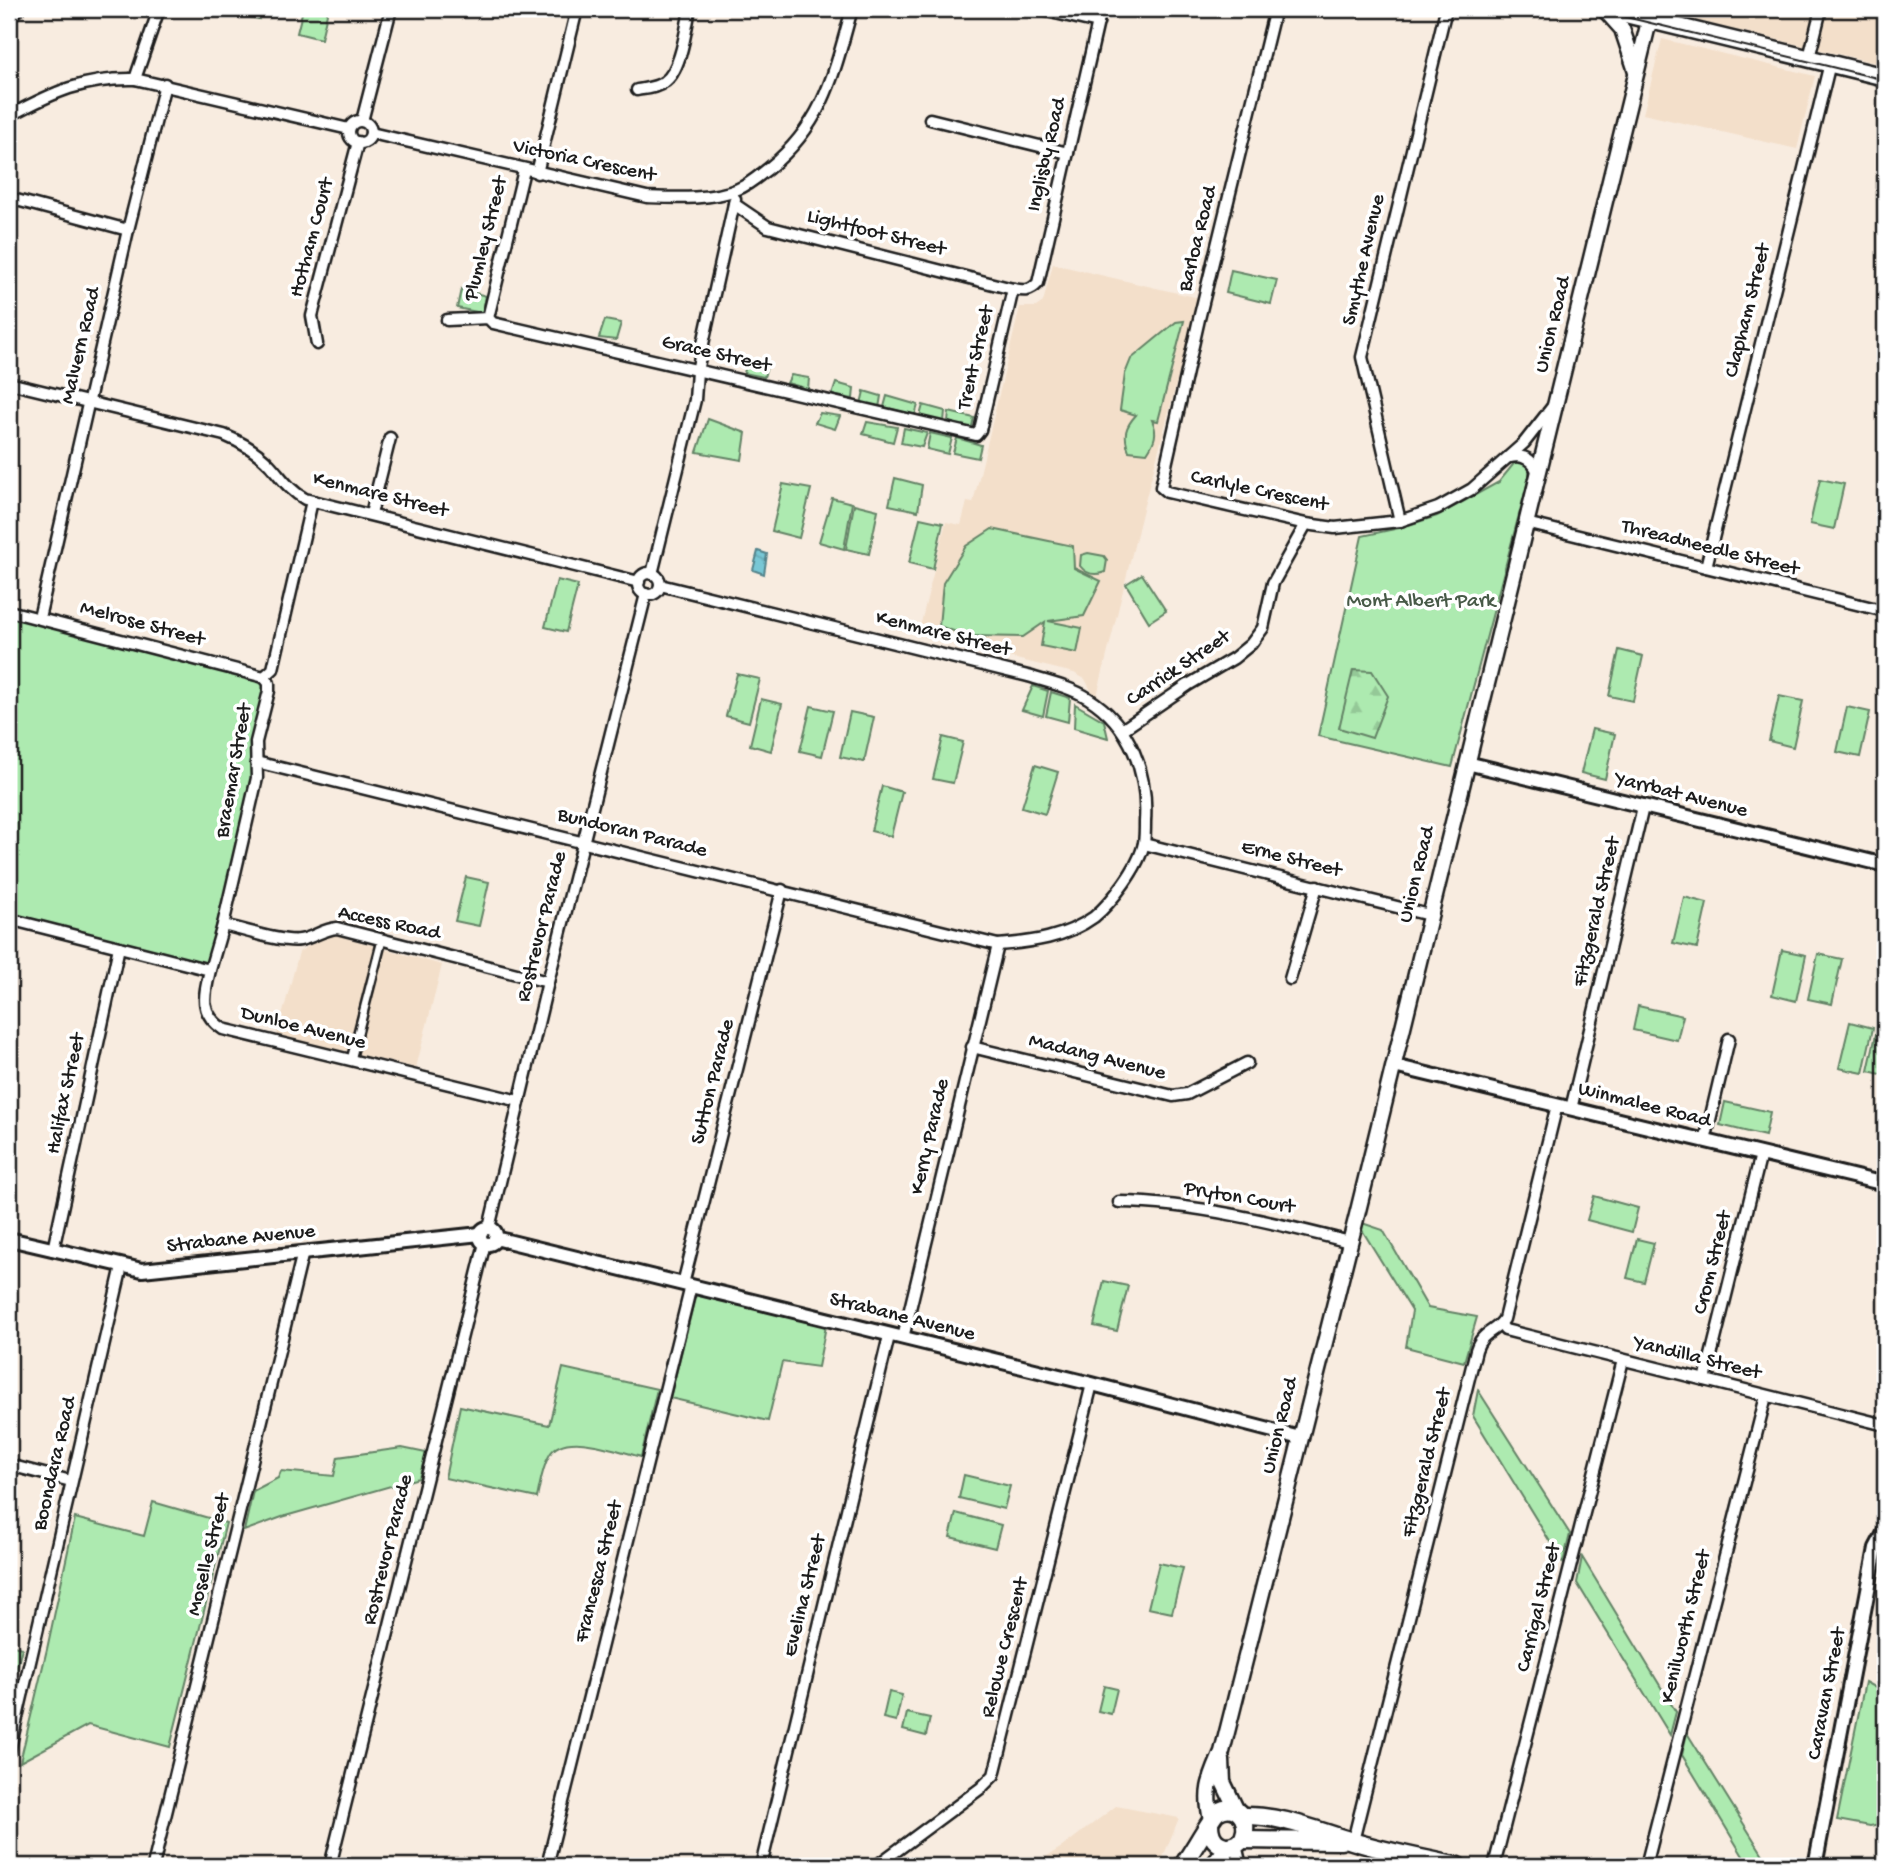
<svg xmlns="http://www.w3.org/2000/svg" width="1894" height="1875" font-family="'Gochi Hand',sans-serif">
<defs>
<pattern id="forest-firs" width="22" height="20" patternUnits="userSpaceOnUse" patternTransform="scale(1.75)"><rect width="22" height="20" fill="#adeab0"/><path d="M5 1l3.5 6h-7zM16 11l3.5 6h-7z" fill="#94c897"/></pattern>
<pattern id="water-ripples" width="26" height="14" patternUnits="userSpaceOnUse" patternTransform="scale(1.75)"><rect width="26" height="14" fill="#78c7d5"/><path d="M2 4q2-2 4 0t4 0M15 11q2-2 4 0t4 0" fill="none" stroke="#67aab6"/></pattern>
</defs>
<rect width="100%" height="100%" fill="#f8ece0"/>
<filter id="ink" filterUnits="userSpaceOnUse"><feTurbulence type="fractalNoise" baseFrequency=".0143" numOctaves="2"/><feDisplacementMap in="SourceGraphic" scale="14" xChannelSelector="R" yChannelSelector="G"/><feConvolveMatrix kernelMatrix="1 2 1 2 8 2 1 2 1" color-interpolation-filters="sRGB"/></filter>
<g filter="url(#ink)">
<g fill="#f3dfca">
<path d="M1664,9H1885V65L1663,13Z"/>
<path d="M1662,39L1815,76L1797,149L1643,114Z"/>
<path d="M1053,264L1199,298L1143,509L1096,700L1085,679L1074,673L918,635L946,522L961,525L967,502L973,503L1020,307H1036L1043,302Z"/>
<path d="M329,933L442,965L416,1068L277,1035L299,952Z"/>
<path d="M1116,1806L1179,1818L1163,1857L1154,1866H1031L1062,1847Z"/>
</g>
<g fill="#adeab0" stroke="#648366" stroke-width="2">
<path d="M236,9H261L259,19L235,14Z"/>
<path d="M303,9H328L321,39L297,33Z"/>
<path d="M1231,270L1277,280L1271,304L1226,293Z"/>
<path d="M461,289L486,296L482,313L457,308Z"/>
<path d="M605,320L621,323L616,340L599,338Z"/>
<path d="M1184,321L1158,421L1152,420C1158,433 1155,441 1147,453L1129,451C1123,435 1125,427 1136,415L1120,410L1125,374L1131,359L1176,322Z"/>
<path d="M747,362L767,367L764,377L744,373Z"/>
<path d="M791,375L809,378L808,389L787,383Z"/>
<path d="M836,383L854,388L853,399L832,395Z"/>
<path d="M864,391L881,396L879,408L861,404Z"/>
<path d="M887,396L918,405L915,415L884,407Z"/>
<path d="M923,405L945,411L944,422L920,416Z"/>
<path d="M949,412L974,418L971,430L948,422Z"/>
<path d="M820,413L840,416L835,429L815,423Z"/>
<path d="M708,419L746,433L742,460L697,452Z"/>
<path d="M867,422L897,427L893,442L863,434Z"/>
<path d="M904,428L927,433L922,447L901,443Z"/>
<path d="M930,433L952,438L948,454L927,449Z"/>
<path d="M957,438L981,445L978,458L953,453Z"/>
<path d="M1516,461L1529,463V477L1452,767L1318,736L1362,536L1399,528L1437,516L1499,482Z"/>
<path d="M895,478L922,485L918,511L889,505Z"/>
<path d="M1820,479L1844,484L1834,529L1810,524Z"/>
<path d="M783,484L811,489L799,538L772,531Z"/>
<path d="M832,498L852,503L844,549L819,542Z"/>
<path d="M854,504L878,510L869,554L846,549Z"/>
<path d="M920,518L943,523L933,569L909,563Z"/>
<path d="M992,529L1073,546L1074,568L1101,581L1084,616L1048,621L1082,628L1077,653L1041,646L1045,622L1023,637L968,636L939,626L943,583L966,546Z"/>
<path d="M1088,553L1104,556L1107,560L1105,572C1095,576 1087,575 1080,566L1081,555Z"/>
<path d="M1142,574L1166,611L1149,622L1126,584Z"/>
<path d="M557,580L578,585L566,632L545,627Z"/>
<path d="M9,612L269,683L256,762L210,970L9,918Z"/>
<path d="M1619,650L1643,656L1633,701L1609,696Z"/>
<path d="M737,674L760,679L749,722L726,716Z"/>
<path d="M1033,686L1048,691L1043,716L1022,710Z"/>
<path d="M1051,692L1070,698L1068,722L1046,716Z"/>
<path d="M1779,696L1803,701L1793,747L1769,741Z"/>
<path d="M761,699L782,704L771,751L750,745Z"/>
<path d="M1075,704L1104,721L1108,738L1074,728Z"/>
<path d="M811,706L833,711L822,756L800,751Z"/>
<path d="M1847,707L1870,712L1860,757L1837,752Z"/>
<path d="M850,712L874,717L864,762L840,757Z"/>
<path d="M1592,729L1615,734L1605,779L1581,773Z"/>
<path d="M943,737L963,742L953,783L933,779Z"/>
<path d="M1035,765L1058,772L1045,814L1022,807Z"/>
<path d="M882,786L902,792L891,836L871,831Z"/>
<path d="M466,877L489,882L479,926L455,921Z"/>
<path d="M1684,897L1707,903L1697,948L1673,943Z"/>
<path d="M1782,950L1806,955L1796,1001L1772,995Z"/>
<path d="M1818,954L1842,959L1832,1004L1808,999Z"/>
<path d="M1638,1006L1683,1016L1677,1040L1633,1030Z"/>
<path d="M1850,1022L1873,1028L1863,1073L1839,1068Z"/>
<path d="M1878,1025L1885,1027V1075L1868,1071Z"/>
<path d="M1725,1102L1770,1112L1765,1136L1720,1125Z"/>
<path d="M1594,1196L1638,1208L1632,1232L1587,1220Z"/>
<path d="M1362,1223L1383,1230L1428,1308L1477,1317L1464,1362L1406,1347L1412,1311L1362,1230Z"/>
<path d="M1637,1239L1654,1243L1644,1282L1627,1278Z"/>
<path d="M1104,1281L1128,1286L1117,1331L1094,1326Z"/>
<path d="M696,1294L826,1326L818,1367L782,1362L768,1421L670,1398Z"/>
<path d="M563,1368L657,1389L641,1457C618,1451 562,1429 549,1456C542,1468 540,1485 537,1498L445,1478L460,1406L549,1425Z"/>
<path d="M1478,1390L1570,1534L1563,1563L1473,1416Z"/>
<path d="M402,1448L426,1453L419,1478L282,1517L244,1531L253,1491L278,1478L281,1471L334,1476L338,1457Z"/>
<path d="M964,1475L1010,1486L1004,1509L959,1498Z"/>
<path d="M153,1502L226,1523L170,1747L88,1725L20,1762L47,1649L75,1518L144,1536Z"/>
<path d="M956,1513L1001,1525L995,1548L950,1537Z"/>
<path d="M1582,1557L1676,1712L1670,1735L1577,1583Z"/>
<path d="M1159,1563L1183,1568L1172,1613L1148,1608Z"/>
<path d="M9,1645L22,1648L15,1675L9,1674Z"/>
<path d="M1865,1682L1885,1693V1823L1870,1826L1837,1820Z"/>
<path d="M1104,1686L1117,1689L1111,1714L1098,1711Z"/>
<path d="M889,1692L902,1695L896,1721L883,1718Z"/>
<path d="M907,1713L930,1718L926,1736L903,1730Z"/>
<path d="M1687,1733L1770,1866H1749L1682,1755Z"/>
</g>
<path fill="url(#forest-firs)" stroke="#648366" stroke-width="2" d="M1353,670L1372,671L1388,696L1372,738L1339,728Z"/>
<path fill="url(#water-ripples)" stroke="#53838b" stroke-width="2" d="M758,551L767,554L764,574L753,570Z"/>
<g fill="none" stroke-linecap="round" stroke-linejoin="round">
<g stroke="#1c1c1c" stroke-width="12">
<path id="pedestrian" d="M351,1060L382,940"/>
</g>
<g stroke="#1c1c1c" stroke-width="15">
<g id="minor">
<path d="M1038,9L1098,23"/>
<path d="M1275,9L1199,319L1161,487L1167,492L1306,524L1335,528L1400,521L1438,508L1472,489L1524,443L1553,406"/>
<path d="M9,17L19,9"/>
<path d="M1809,58L1821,9"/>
<path d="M135,79L159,9"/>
<path d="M637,90C647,88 656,88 664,82C681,72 686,28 690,9"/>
<path d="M9,116C54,92 83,78 135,79L349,129"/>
<path d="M930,119L1068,153"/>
<circle cx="360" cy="132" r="11"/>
<path d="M362,121L391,9"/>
<path d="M371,133L647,197C674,198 713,200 738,189C749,185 760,175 769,168C824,124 834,73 852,9"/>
<path d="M537,173L577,9"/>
<path d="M9,198L128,230"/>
<path d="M734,204L768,227L1013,289C1024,291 1030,292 1038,283L1101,9"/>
<path d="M488,318L524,170"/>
<path d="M447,320L488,318L493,323L976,435L980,430L1013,289"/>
<path d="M317,344L312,316L358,142"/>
<path d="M9,383L224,435C241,442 257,451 270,465C282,478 289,490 305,499L639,582"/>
<path d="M1510,457C1524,454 1533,460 1538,473"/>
<path d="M371,514L390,438"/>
<path d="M1400,521L1362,357L1446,9"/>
<path d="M1526,523L1885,611"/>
<path d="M1706,567L1830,63"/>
<circle cx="649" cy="584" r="11"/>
<path d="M652,574L695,400L697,371L735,199"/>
<path d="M1881,610L1885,595"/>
<path d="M9,611L264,677"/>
<path d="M39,618L128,230L165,84"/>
<path d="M264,677L273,669L312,501"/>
<path d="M1122,730L1188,685L1234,658L1251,644L1263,628L1273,583L1306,524"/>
<path d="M256,762L998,945C1032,942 1065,938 1094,917C1112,902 1139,867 1144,843C1145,837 1145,829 1145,822C1148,773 1131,725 1088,698C1070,687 1048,682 1028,676L660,585"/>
<path d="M1144,844L1429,915"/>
<path d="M9,919L210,970C204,996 199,1013 223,1029L519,1101"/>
<path d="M223,925C242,929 282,943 300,940C313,938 323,929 337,928L548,982"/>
<path d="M210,970L223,925L257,778L256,742L269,691V683L264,677"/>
<path d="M1290,979L1317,886"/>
<path d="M972,1047L1173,1096L1187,1094L1247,1063"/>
<path d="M1571,1109L1643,807"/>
<path d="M1705,1141L1729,1039"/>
<path d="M1119,1202C1197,1203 1275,1223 1350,1242"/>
<path d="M489,1228L548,982L646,594"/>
<path d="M53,1250L119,947"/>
<path d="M683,1284L782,890"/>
<path d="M1501,1325L1505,1330L1885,1425"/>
<path d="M903,1338L998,945"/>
<path d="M1705,1380L1761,1154"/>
<path d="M9,1465L71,1481"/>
<path d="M9,1688L23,1692"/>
<path d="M9,1752L122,1266"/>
<path d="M1353,1841L1476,1350C1482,1331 1495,1333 1504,1319L1557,1105"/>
<path d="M1236,1845L1241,1866"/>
<path d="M153,1866L303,1252"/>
<path d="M330,1866L485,1243"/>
<path d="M547,1866L691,1286"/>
<path d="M761,1866L889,1336"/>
<path d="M876,1866L981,1788L994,1775L1092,1384"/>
<path d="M1494,1866L1623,1360"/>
<path d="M1646,1866L1766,1396"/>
</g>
</g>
<g stroke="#1c1c1c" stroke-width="18">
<g id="tertiary">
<path d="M1467,763L1885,865"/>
<path d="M1394,1066L1885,1184"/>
<circle cx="488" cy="1236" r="8"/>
<path d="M495,1238L1092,1384L1300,1438"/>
<path d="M9,1239L142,1270L480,1234"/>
<path d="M1815,1866L1876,1548L1885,1531"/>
</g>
</g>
<g stroke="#1c1c1c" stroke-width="19">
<g id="secondary">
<path d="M1604,9L1622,29L1636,71"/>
<path d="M1222,1760L1223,1782L1237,1811"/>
<path d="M1211,1819C1204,1790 1211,1778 1222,1752L1358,1211L1652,9"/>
</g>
</g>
<g stroke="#1c1c1c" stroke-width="21">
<g id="primary">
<path d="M1605,9L1885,77"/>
<path d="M1242,1816C1282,1815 1315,1830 1352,1841C1387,1852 1423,1858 1458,1866"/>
<path d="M1242,1840L1341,1841"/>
<path d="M1182,1866C1190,1856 1213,1814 1219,1811C1240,1800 1254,1828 1239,1843C1223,1851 1210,1842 1210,1824"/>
<path d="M1213,1866L1230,1846"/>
</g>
</g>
<use href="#pedestrian" stroke="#fff" stroke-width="7"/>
<use href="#minor" stroke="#fff" stroke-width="10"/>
<use href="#tertiary" stroke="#fff" stroke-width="12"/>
<use href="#secondary" stroke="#fff" stroke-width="14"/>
<use href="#primary" stroke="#fff" stroke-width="16"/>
<path stroke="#1c1c1c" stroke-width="2" d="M1593,9L1885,80"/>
</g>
</g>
<g text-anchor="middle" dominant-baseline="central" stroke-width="7" stroke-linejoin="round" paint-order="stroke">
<g font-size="21" fill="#1c1c1c" stroke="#fff">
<text transform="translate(1048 155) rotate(-77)">Inglisby Road</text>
<text transform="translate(584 162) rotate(12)">Victoria Crescent</text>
<text transform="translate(876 234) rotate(14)">Lightfoot Street</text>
<text transform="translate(313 238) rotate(-75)">Hotham Court</text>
<text transform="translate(487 239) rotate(-76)">Plumley Street</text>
<text transform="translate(1199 239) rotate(-76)">Barloa Road</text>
<text transform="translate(1365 260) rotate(-77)">Smythe Avenue</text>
<text transform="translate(1749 311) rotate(-76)">Clapham Street</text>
<text transform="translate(1554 325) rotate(-76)">Union Road</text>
<text transform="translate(82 346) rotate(-77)">Malvern Road</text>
<text transform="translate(716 355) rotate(13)">Grace Street</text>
<text transform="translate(977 358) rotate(-77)">Trent Street</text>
<text transform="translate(1259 492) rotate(12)">Carlyle Crescent</text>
<text transform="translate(380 496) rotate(14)">Kenmare Street</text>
<text transform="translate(1710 549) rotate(14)">Threadneedle Street</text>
<text transform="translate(142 625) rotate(15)">Melrose Street</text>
<text transform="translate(943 635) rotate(14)">Kenmare Street</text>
<text transform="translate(1179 669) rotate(-34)">Carrick Street</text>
<text transform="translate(235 771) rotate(-80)">Braemar Street</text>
<text transform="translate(1681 796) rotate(14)">Yarrbat Avenue</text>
<text transform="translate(632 834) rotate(14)">Bundoran Parade</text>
<text transform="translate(1291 860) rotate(14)">Erne Street</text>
<text transform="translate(1418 875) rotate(-76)">Union Road</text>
<text transform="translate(1598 912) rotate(-77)">Fitzgerald Street</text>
<text transform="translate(389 924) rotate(12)">Access Road</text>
<text transform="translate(543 927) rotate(-76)">Rostrevor Parade</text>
<text transform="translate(303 1029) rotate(14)">Dunloe Avenue</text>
<text transform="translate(1097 1058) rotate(14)">Madang Avenue</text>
<text transform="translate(714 1082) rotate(-76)">Sutton Parade</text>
<text transform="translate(67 1094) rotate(-78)">Halifax Street</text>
<text transform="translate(1644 1106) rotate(14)">Winmalee Road</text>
<text transform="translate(931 1137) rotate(-77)">Kerry Parade</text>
<text transform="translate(1239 1199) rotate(10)">Pryton Court</text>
<text transform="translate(241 1240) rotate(-6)">Strabane Avenue</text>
<text transform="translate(1714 1263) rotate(-76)">Crom Street</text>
<text transform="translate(902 1318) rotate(14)">Strabane Avenue</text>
<text transform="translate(1697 1359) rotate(14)">Yandilla Street</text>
<text transform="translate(1281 1426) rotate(-76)">Union Road</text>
<text transform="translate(1428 1463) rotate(-76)">Fitzgerald Street</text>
<text transform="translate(56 1464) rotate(-77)">Boondara Road</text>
<text transform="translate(389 1550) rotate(-76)">Rostrevor Parade</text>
<text transform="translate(210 1555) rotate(-76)">Moselle Street</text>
<text transform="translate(600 1572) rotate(-76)">Francesca Street</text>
<text transform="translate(806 1596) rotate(-76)">Evelina Street</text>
<text transform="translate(1540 1608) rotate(-76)">Carrigal Street</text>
<text transform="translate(1687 1627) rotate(-76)">Kenilworth Street</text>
<text transform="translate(1006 1648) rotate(-76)">Relowe Crescent</text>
<text transform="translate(1828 1694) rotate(-79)">Caravan Street</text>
</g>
<g font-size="21" fill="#485a48" stroke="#fff">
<text x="1421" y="602">Mont Albert Park</text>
</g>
</g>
<rect width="1894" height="1875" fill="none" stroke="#fff" stroke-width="35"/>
<rect x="18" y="18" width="1859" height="1840" fill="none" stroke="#1c1c1c" stroke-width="2.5" filter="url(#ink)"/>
</svg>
